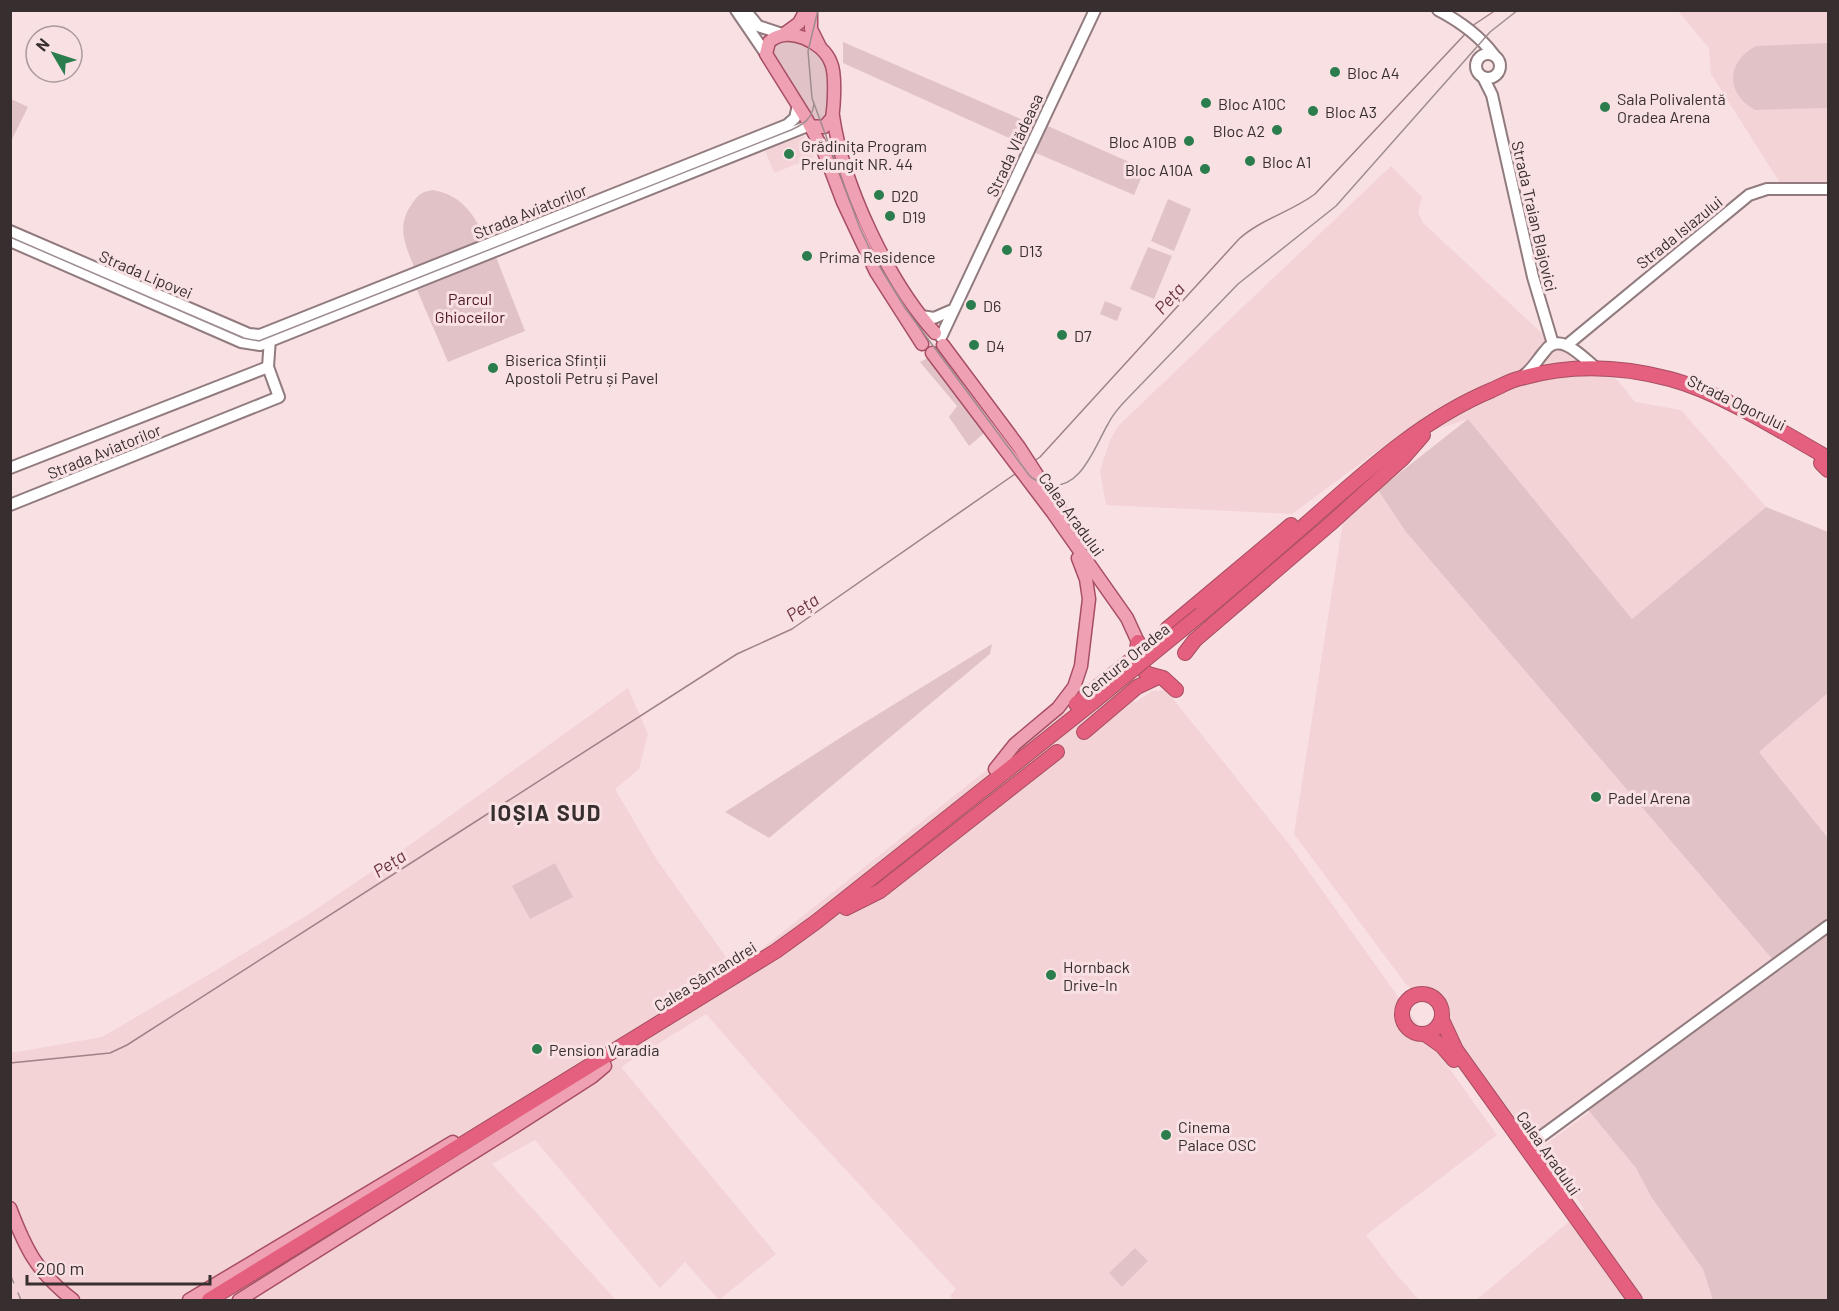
<svg xmlns="http://www.w3.org/2000/svg" width="1839" height="1311" font-family="Barlow,sans-serif">
<rect width="100%" height="100%" fill="#f8e0e3"/>
<g fill="#f4d3d7">
<path d="M1678,11H1828V182L1780,183L1711,74L1709,48Z"/>
<path d="M804,136L814,157L774,173L765,150Z"/>
<path d="M1391,166L1422,197L1418,212L1423,223L1545,336L1575,343L1620,383L1635,402L1681,410L1766,507L1632,619L1468,419L1383,447L1292,514L1106,505L1100,471L1110,440L1118,426Z"/>
<path d="M1378,490L1406,532L1774,960L1525,1149L1456,1050L1438,1001L1429,995L1414,991L1405,983L1294,834L1343,521Z"/>
<path d="M1106,675L1122,695L1136,702L1152,691L1166,690L1289,844L1497,1135L1366,1235L1390,1267L1419,1300H954L950,1296L956,1289L783,1102L706,1014L621,1067L776,1254L719,1300L685,1262L660,1288L535,1140L492,1164L616,1300H11V1053L102,1037L213,972L309,914L393,857L628,688L648,734L639,769L615,789L657,860L735,970Z"/>
<path d="M1828,693V838L1759,752Z"/>
<path d="M1754,990L1828,1300H1476L1584,1209L1541,1148Z"/>
</g>
<g fill="#e1c3c7">
<path d="M783,41C804,41 818,48 826,68L828,116L823,122H812L772,53C772,46 777,43 783,41Z"/>
<path d="M843,42L1030,123L1020,143L843,63Z"/>
<path d="M1828,43V108L1755,110C1726,94 1725,62 1756,46Z"/>
<path d="M11,99L28,107L11,141Z"/>
<path d="M1041,123L1145,169L1134,195L1029,150Z"/>
<path d="M433,190C463,195 476,217 487,243L416,272C406,245 394,227 414,201C419,194 424,191 433,190Z"/>
<path d="M1168,199L1191,209L1174,251L1151,241Z"/>
<path d="M1148,247L1172,256L1154,299L1130,289Z"/>
<path d="M494,252L525,331L448,362L414,283Z"/>
<path d="M1105,301L1122,308L1117,321L1100,314Z"/>
<path d="M928,358L935,362L989,429L969,446L949,417L957,406L920,362Z"/>
<path d="M1468,419L1632,619L1766,507L1828,532V693L1759,752L1828,838V1300H1713L1703,1269L1652,1198L1636,1168L1584,1105L1773,960L1406,532L1378,490Z"/>
<path d="M992,644L990,654L769,838L725,812L854,729Z"/>
<path d="M555,863L573,897L530,919L512,886Z"/>
<path d="M1135,1248L1148,1261L1122,1287L1109,1273Z"/>
</g>
<g fill="none" stroke-linecap="round" stroke-linejoin="round">
<g stroke="#a18185" stroke-width="1.5">
<path d="M1472,26L1496,10"/>
<path d="M1034,461L1040,457L1239,239C1261,219 1291,212 1315,194L1467,32"/>
<path d="M10,1063L110,1053L127,1045L737,654L792,629L1015,474"/>
</g>
<g stroke="#917b7e" stroke-width="14">
<g id="secondary">
<path d="M736,10L766,54"/>
<path d="M745,10L758,26L782,34"/>
<path d="M1438,10C1461,22 1479,35 1494,55"/>
<circle cx="1488" cy="66" r="12"/>
<path d="M1483,77L1492,95L1533,277L1553,344"/>
<path d="M10,231L249,334L260,335L787,125L795,118L798,105"/>
<path d="M10,241L241,342L260,345L810,125"/>
<path d="M921,316L934,318L950,311"/>
<path d="M941,337L1095,10"/>
<path d="M1567,345L1749,195L1767,189H1828"/>
<path d="M1523,376C1533,369 1537,360 1545,351C1560,330 1583,358 1596,368"/>
<path d="M10,468L268,367"/>
<path d="M10,505L279,397L268,367L270,338"/>
<path d="M1518,1130L1527,1138H1539L1828,926"/>
</g>
</g>
<g stroke="#a74e62" stroke-width="15">
<g id="primary">
<path d="M811,10V29L820,47"/>
<path d="M784,34L799,23L806,10"/>
<path d="M833,116C843,185 888,281 935,333"/>
<path d="M810,126L824,127L832,118C834,106 836,74 831,63C823,41 787,25 769,42L766,54L806,118L824,152L843,202L876,272L922,344"/>
<path d="M943,345L1019,447L1065,518"/>
<path d="M932,353L1053,513L1127,618L1138,642"/>
<path d="M995,769L1015,744L1058,708L1074,687L1081,666L1089,599L1086,579L1078,558"/>
<path d="M10,1208C26,1250 37,1272 73,1300"/>
<path d="M189,1300L453,1142"/>
<path d="M239,1300L505,1133L592,1077L605,1066"/>
</g>
</g>
<g stroke="#a74e62" stroke-width="16">
<g id="highway">
<path d="M1821,463L1828,470"/>
<path d="M1201,614C1242,580 1282,545 1322,510C1374,464 1427,417 1492,390C1501,386 1511,380 1521,378C1570,364 1621,366 1670,379C1722,393 1780,431 1828,458"/>
<path d="M1167,629L1291,525"/>
<path d="M1138,642L1136,656L1141,668L1148,674L1163,678L1176,690"/>
<path d="M1185,653L1195,640L1330,524L1403,458L1423,435"/>
<path d="M1076,704L1136,656"/>
<path d="M1084,732L1137,687L1158,677"/>
<path d="M846,908L880,891L1057,752"/>
<circle cx="1422" cy="1014" r="20"/>
<path d="M1442,1020L1456,1050L1635,1300"/>
<path d="M1425,1034L1442,1046L1454,1060"/>
<path d="M209,1300L776,951L816,922L1092,703"/>
</g>
</g>
<use href="#secondary" stroke="#fff" stroke-width="10"/>
<use href="#primary" stroke="#efa0b2" stroke-width="12"/>
<use href="#highway" stroke="#e4607e" stroke-width="14"/>
<g stroke="#9e8d8f" stroke-width="1.5">
<path d="M818,10L808,51L812,98L859,226L872,254L905,308L1029,475C1033,480 1039,482 1045,484C1080,494 1095,446 1108,424C1113,414 1120,406 1128,398L1238,284L1336,206L1490,32L1518,10"/>
<path d="M10,237L243,338L259,341L791,130C804,124 812,119 814,104"/>
</g>
<path stroke="#9e8d8f" stroke-width="1.5" stroke-dasharray="10 10" stroke-linecap="butt" d="M10,1274L21,1300"/>
<g stroke="#a74e62" stroke-width="16" stroke-linecap="butt">
<path id="highway-bridge" d="M1092,703L1201,614"/>
</g>
<use href="#highway-bridge" stroke="#e4607e" stroke-width="14"/>
</g>
<g fill="#2b7d4e" stroke="#f8e0e3" stroke-width="2">
<circle cx="1335" cy="72" r="6"/>
<circle cx="1206" cy="103" r="6"/>
<circle cx="1605" cy="107" r="6"/>
<circle cx="1313" cy="111" r="6"/>
<circle cx="1277" cy="130" r="6"/>
<circle cx="1189" cy="141" r="6"/>
<circle cx="789" cy="154" r="6"/>
<circle cx="1250" cy="161" r="6"/>
<circle cx="1205" cy="169" r="6"/>
<circle cx="879" cy="195" r="6"/>
<circle cx="890" cy="216" r="6"/>
<circle cx="1007" cy="250" r="6"/>
<circle cx="807" cy="256" r="6"/>
<circle cx="971" cy="305" r="6"/>
<circle cx="1062" cy="335" r="6"/>
<circle cx="974" cy="345" r="6"/>
<circle cx="493" cy="368" r="6"/>
<circle cx="1596" cy="797" r="6"/>
<circle cx="1051" cy="975" r="6"/>
<circle cx="537" cy="1049" r="6"/>
<circle cx="1166" cy="1135" r="6"/>
</g>
<g text-anchor="middle" dominant-baseline="central" stroke-width="6" stroke-linejoin="round" paint-order="stroke">
<g font-size="16" fill="#372e2f" stroke="#f8e0e3" text-anchor="start">
<text x="1347" y="72">Bloc A4</text>
<text x="1617" y="98">Sala Polivalentă<tspan x="1617" dy="18">Oradea Arena</tspan></text>
<text x="1218" y="103">Bloc A10C</text>
<text x="1325" y="111">Bloc A3</text>
<text x="1265" y="130" text-anchor="end">Bloc A2</text>
<text x="1177" y="141" text-anchor="end">Bloc A10B</text>
<text x="801" y="145">Grădiniţa Program<tspan x="801" dy="18">Prelungit NR. 44</tspan></text>
<text x="1262" y="161">Bloc A1</text>
<text x="1193" y="169" text-anchor="end">Bloc A10A</text>
<text x="891" y="195">D20</text>
<text x="902" y="216">D19</text>
<text x="1019" y="250">D13</text>
<text x="819" y="256">Prima Residence</text>
<text x="983" y="305">D6</text>
<text x="1074" y="335">D7</text>
<text x="986" y="345">D4</text>
<text x="505" y="359">Biserica Sfinții<tspan x="505" dy="18">Apostoli Petru și Pavel</tspan></text>
<text x="1608" y="797">Padel Arena</text>
<text x="1063" y="966">Hornback<tspan x="1063" dy="18">Drive-In</tspan></text>
<text x="549" y="1049">Pension Varadia</text>
<text x="1178" y="1126">Cinema<tspan x="1178" dy="18">Palace OSC</tspan></text>
</g>
<g font-size="16" fill="#372e2f" stroke="#f8e0e3">
<text transform="translate(1014 145) rotate(-65)">Strada Vlădeasa</text>
<text transform="translate(530 211) rotate(-22)">Strada Aviatorilor</text>
<text transform="translate(1535 216) rotate(77)">Strada Traian Blajovici</text>
<text transform="translate(1679 232) rotate(-39)">Strada Islazului</text>
<text transform="translate(146 274) rotate(23)">Strada Lipovei</text>
<text transform="translate(1737 402) rotate(26)">Strada Ogorului</text>
<text transform="translate(104 451) rotate(-22)">Strada Aviatorilor</text>
<text transform="translate(1072 514) rotate(54)">Calea Aradului</text>
<text transform="translate(1125 660) rotate(-39)">Centura Oradea</text>
<text transform="translate(705 976) rotate(-32)">Calea Sântandrei</text>
<text transform="translate(1549 1153) rotate(55)">Calea Aradului</text>
</g>
<g font-size="16" fill="#4d1724" stroke="#f8e0e3">
<text x="470" y="298">Parcul<tspan x="470" dy="18">Ghioceilor</tspan></text>
</g>
<g font-size="18" font-style="italic" fill="#6a323d" stroke="#f8e0e3">
<text transform="translate(1169 298) rotate(-48)">Peța</text>
<text transform="translate(802 607) rotate(-34)">Peța</text>
<text transform="translate(389 863) rotate(-33)">Peța</text>
</g>
<g font-size="22" font-weight="bold" letter-spacing="1.5" fill="#372e2f" stroke="#f8e0e3">
<text x="546" y="812">IOȘIA SUD</text>
</g>
</g>
<rect width="1839" height="1311" fill="none" stroke="#372e2f" stroke-width="24"/>
<g transform="translate(54 54) rotate(309)"><circle r="28" fill="#f8e0e3" stroke="#ab999b" stroke-width="1.5"/>
<path d="M0-4.5L10 22L0 15L-10 22Z" fill="#2b7d4e"/>
<text y="-9" font-size="16" font-weight="bold" text-anchor="middle" fill="#372e2f">N</text>
</g>
<path d="M27 1275v9h183v-9" fill="none" stroke="#372e2f" stroke-width="3"/>
<text x="36" y="1275" font-size="18" fill="#372e2f" stroke="#f8e0e3" stroke-width="4.5" paint-order="stroke">200 m</text>
</svg>
